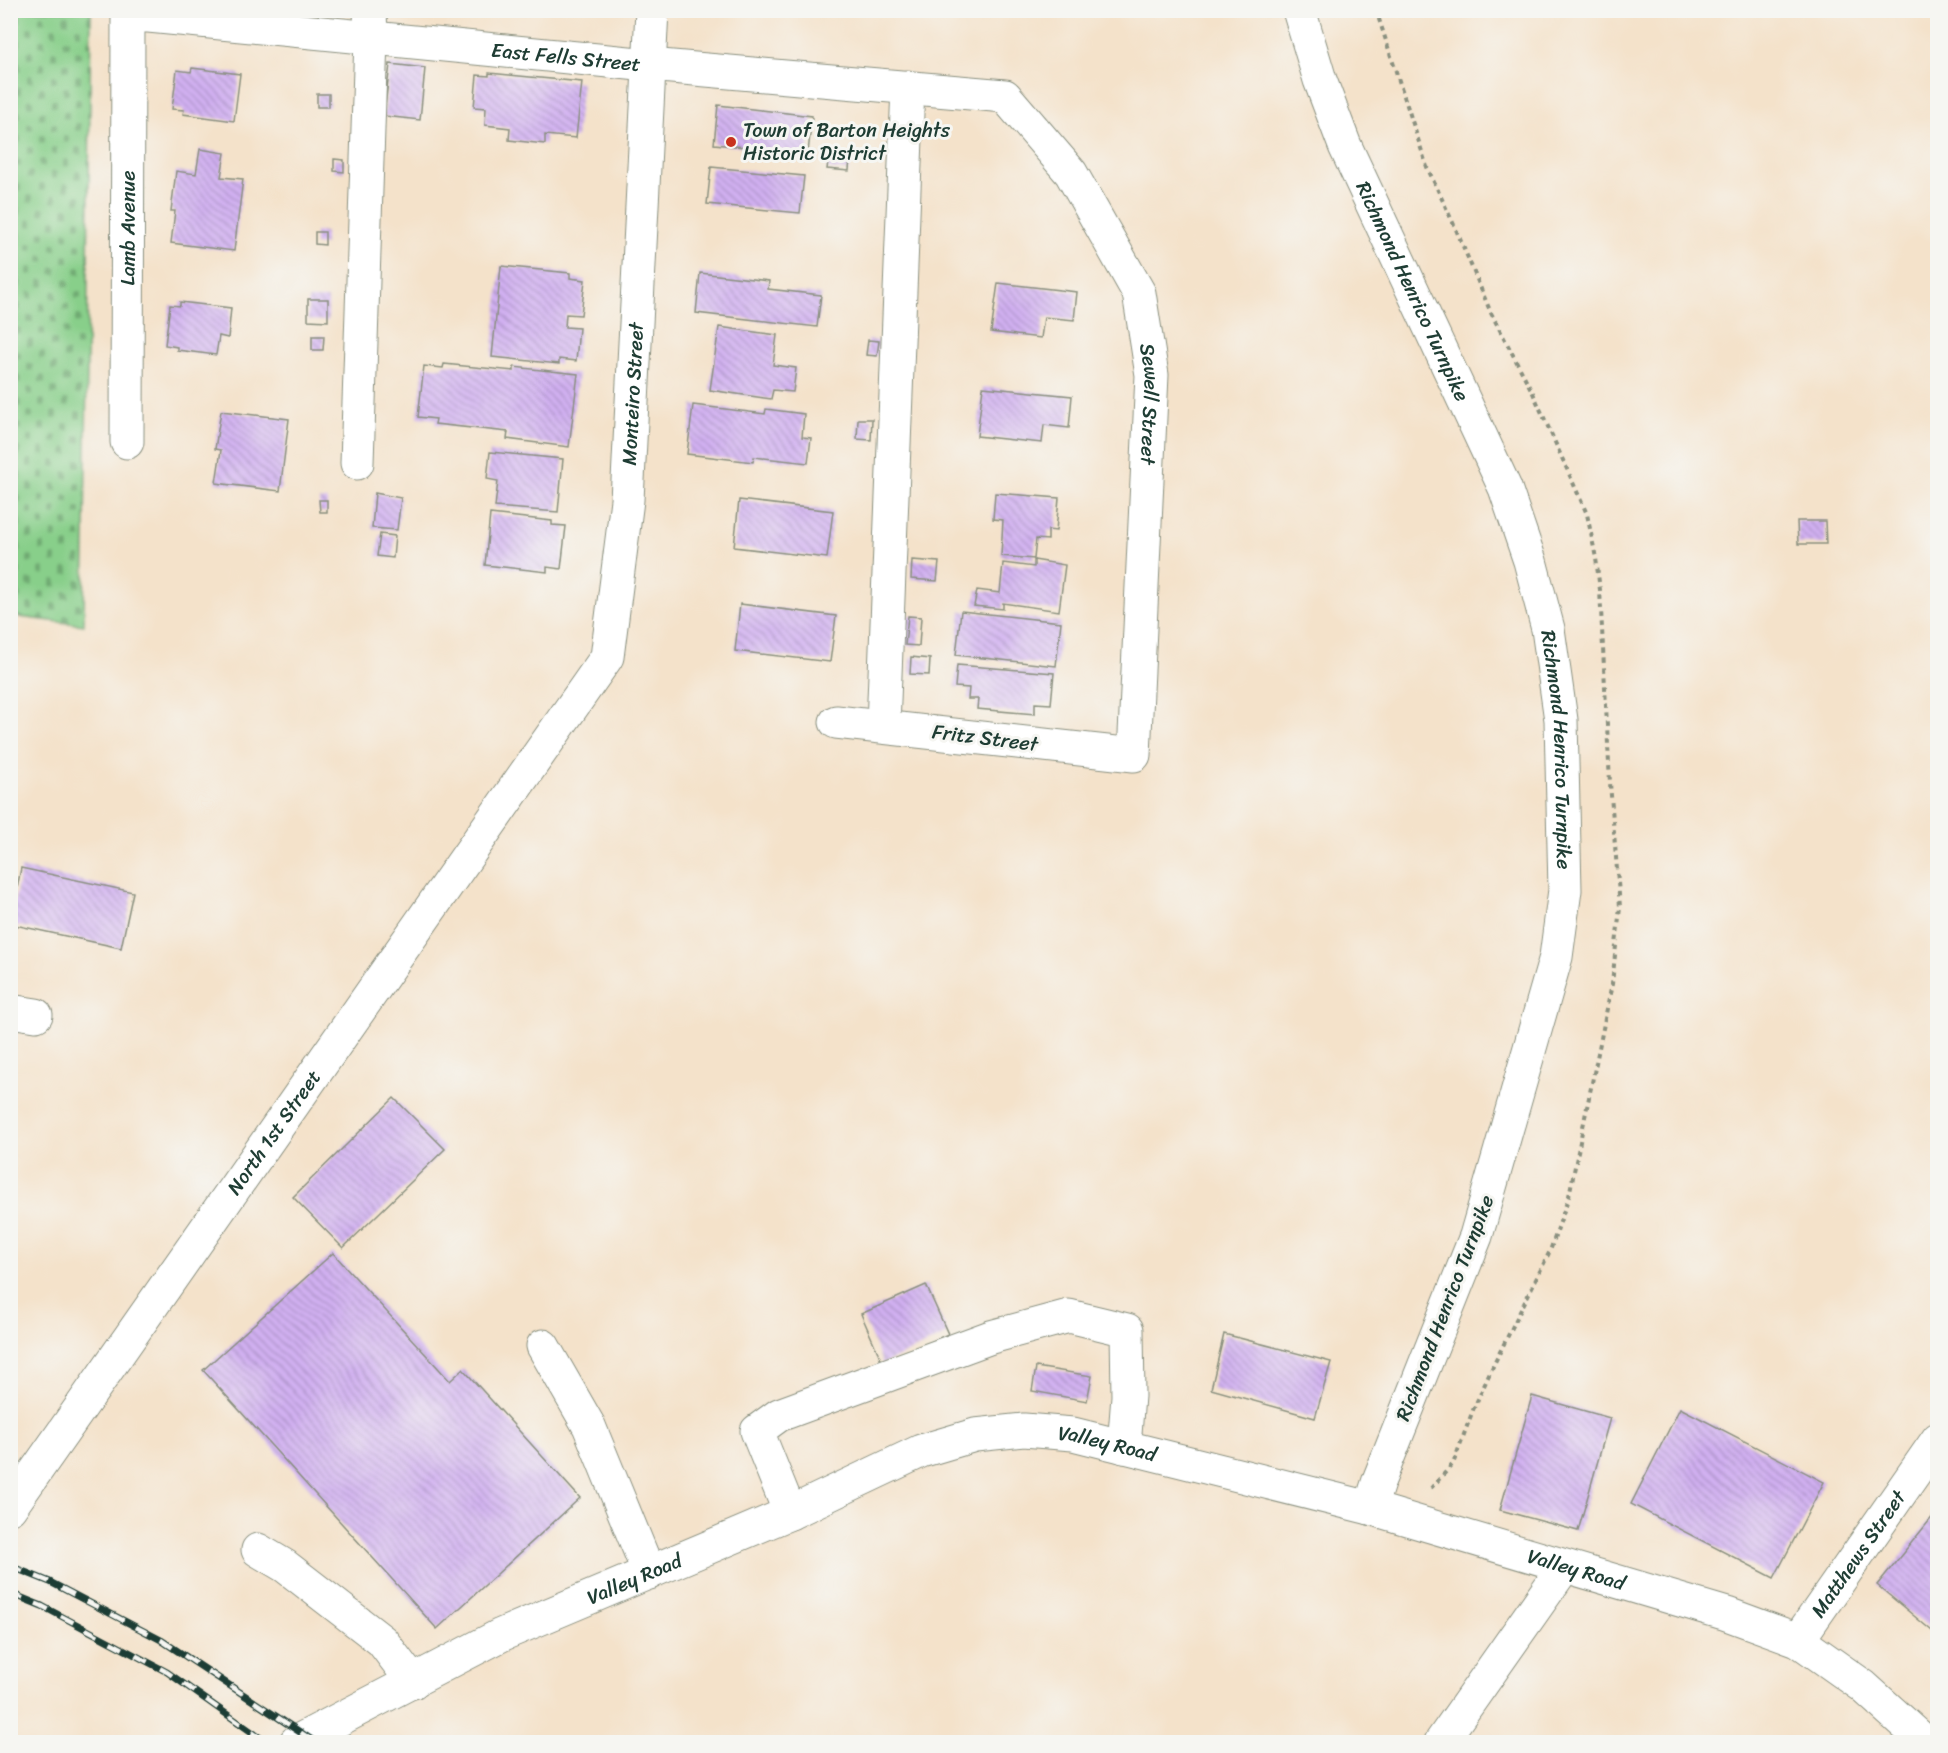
<svg xmlns="http://www.w3.org/2000/svg" width="1948" height="1753" font-family="Sriracha,sans-serif">
<defs>
<pattern id="cemetery-stones" width="16" height="16" patternUnits="userSpaceOnUse" patternTransform="scale(1.5)"><rect width="16" height="16" fill="#88cf8a"/><path d="M2 7V4a2 2 0 0 1 4 0v3zM10 15v-3a2 2 0 0 1 4 0v3z" fill="#6fa972"/></pattern>
<pattern id="building-back-hatch" width="6" height="6" patternUnits="userSpaceOnUse" patternTransform="scale(1.5)"><rect width="6" height="6" fill="#d1b0f1"/><path d="M-1 5l2 2M0 0l6 6M5-1l2 2" fill="none" stroke="#a990c4"/></pattern>
</defs>
<rect width="100%" height="100%" fill="#f6f6f2"/>
<filter id="ink" filterUnits="userSpaceOnUse"><feTurbulence type="fractalNoise" baseFrequency=".0167" numOctaves="2"/><feDisplacementMap in="SourceGraphic" scale="12" xChannelSelector="R" yChannelSelector="G"/><feConvolveMatrix kernelMatrix="1 2 1 2 8 2 1 2 1" color-interpolation-filters="sRGB"/></filter>
<filter id="wash" filterUnits="userSpaceOnUse"><feTurbulence type="fractalNoise" baseFrequency=".008" numOctaves="4" result="noise"/><feDisplacementMap in="SourceGraphic" scale="24" xChannelSelector="R" yChannelSelector="G"/><feGaussianBlur stdDeviation="1.35" result="paint"/><feColorMatrix in="noise" values="0 0 0 0 0 0 0 0 0 0 0 0 0 0 0 0 0 1.4 0 .05"/><feComposite in="paint" operator="in"/></filter>
<g filter="url(#wash)">
<rect width="100%" height="100%" fill="#f4e2ca"/>
<path fill="url(#cemetery-stones)" stroke="#54865f" stroke-width="1.5" d="M11,10L91,11L84,625L11,616Z"/>
<g id="blocks">
<g fill="url(#building-back-hatch)">
<path d="M390,64L425,68L420,120L384,116Z"/>
<path d="M192,68L240,74L234,121L183,114L184,110L172,109L177,70L191,72Z"/>
<path d="M489,73L582,82L576,138L545,135V144L509,140L510,128L485,125L486,108L474,107L477,75L489,76Z"/>
<rect x="317" y="94" width="12" height="13"/>
<path d="M718,105L812,116L808,153L714,144Z"/>
<path d="M200,149L225,153L221,177L243,179L234,251L171,243L175,211H171L176,171L196,174Z"/>
<path d="M829,154L850,156L849,171L827,169Z"/>
<path d="M334,159L344,160V172L334,171Z"/>
<path d="M711,167L804,176L800,213L707,204Z"/>
<path d="M315,232H325V245L315,244Z"/>
<path d="M501,266L570,273V278L585,280L581,315L566,314L565,327L579,328L576,361L559,359V364L492,357Z"/>
<path d="M700,273L769,281L768,289L821,295L817,327L696,313Z"/>
<path d="M998,283L1077,292L1074,320L1044,317L1041,338L991,332Z"/>
<path d="M308,299H328V321L308,320Z"/>
<path d="M180,302L231,308L228,338L219,336L216,355L177,350V347L165,345L170,305L180,306Z"/>
<path d="M719,327L777,335L773,365L796,368L793,392L773,390L771,399L710,390Z"/>
<path d="M312,336H324L323,350H312Z"/>
<path d="M868,340L879,341L877,356L866,355Z"/>
<path d="M444,364L514,371V367L578,374L569,447L507,439L508,432L435,424L436,419L418,417L424,366L443,368Z"/>
<path d="M983,387L1072,396L1069,428L1044,425L1042,443L977,436Z"/>
<path d="M693,405L765,414L766,409L804,414L802,437L811,438L808,463L754,457L753,462L687,454Z"/>
<path d="M221,411L289,419L280,491L216,483L221,450L215,449Z"/>
<path d="M858,419H872L871,440L857,439Z"/>
<path d="M490,452L563,459L558,512L495,507L498,481L487,479Z"/>
<path d="M375,493L401,498L397,530L372,528Z"/>
<path d="M995,493L1059,498L1056,531L1048,530V540L1036,539L1034,559L1001,556L1003,520L993,519Z"/>
<path d="M319,500H327V512H320Z"/>
<path d="M739,500L833,511L827,558L734,547Z"/>
<path d="M490,514L552,521V525L566,526L561,569L547,567V572L485,565Z"/>
<path d="M1797,521H1825L1826,544H1798Z"/>
<path d="M380,534L395,536L393,558L377,556Z"/>
<path d="M912,560L939,562L937,581L911,579Z"/>
<path d="M1034,560L1065,565L1059,611L1003,603V609L974,606L977,590L1000,593L1003,563L1034,567Z"/>
<path d="M740,604L836,616L830,662L735,651Z"/>
<path d="M961,611L1061,622L1056,666L956,655Z"/>
<path d="M908,616L921,617L919,646L905,645Z"/>
<path d="M911,657L930,659L929,675L910,674Z"/>
<path d="M957,665L1054,673L1051,704L1035,703V714L977,709L978,699H968L969,688L955,687Z"/>
<path d="M21,868L133,892L121,948L10,924Z"/>
<path d="M394,1098L445,1149L343,1248L293,1197Z"/>
<path d="M333,1253L450,1381L463,1369L580,1498L437,1629L203,1370Z"/>
<path d="M926,1285L948,1334L883,1364L861,1314Z"/>
<path d="M1224,1334L1331,1362L1315,1418L1211,1389Z"/>
<path d="M1036,1367L1092,1376L1087,1401L1032,1391Z"/>
<path d="M1532,1396L1610,1418L1578,1531L1500,1510Z"/>
<path d="M1680,1408L1824,1482L1774,1578L1631,1504Z"/>
<path d="M1934,1515L1938,1518V1636L1877,1585Z"/>
</g>
</g>
</g>
<g filter="url(#ink)">
<use href="#blocks" fill-opacity="0" stroke="#8a907f" stroke-width="1.5"/>
<g fill="none" stroke-linecap="round" stroke-linejoin="round">
<g stroke="#8a907f" stroke-width="35">
<g id="minor">
<path id="s1" d="M1299,10L1320,80L1345,146L1505,488L1530,561L1548,629L1561,720L1565,890L1556,957L1476,1236L1379,1480L1370,1508"/>
<path id="s2" d="M127,442L128,14L649,65L1005,96L1071,173L1139,293L1152,375L1134,755L836,722"/>
<path d="M357,463L371,38L370,10"/>
<path d="M883,726L908,87"/>
<path d="M10,1011L36,1015"/>
<path d="M543,1346L589,1426L649,1573"/>
<path id="s3" d="M10,1508L607,657L627,500L652,10"/>
<path d="M790,1513L757,1431L779,1415L991,1337L1069,1316L1127,1330L1128,1396L1124,1447"/>
<path d="M258,1550L285,1566L382,1641L413,1682"/>
<path id="s4" d="M1798,1640L1938,1439"/>
<path id="s5" d="M296,1742L501,1635L790,1513L921,1451L975,1435L1024,1430L1073,1434L1370,1508L1727,1614L1798,1640L1863,1686L1925,1742"/>
<path d="M1441,1742L1564,1567"/>
</g>
</g>
<path stroke="#8a907f" stroke-width="4" stroke-dasharray="4.5 4.5" stroke-linecap="butt" d="M1376,10L1427,167L1455,227L1491,313L1533,393L1587,514L1596,558L1600,590L1610,783L1620,907L1612,984L1569,1196L1550,1251L1494,1364L1473,1410L1453,1464L1431,1488"/>
<use href="#minor" stroke="#fff" stroke-width="33"/>
<g stroke="#1f3d34" stroke-width="7">
<g id="rail">
<path d="M10,1566L50,1582L161,1640L315,1742"/>
<path d="M10,1593L42,1606L167,1672L266,1742"/>
</g>
</g>
<use href="#rail" stroke="#f6f6f2" stroke-width="4.5" stroke-dasharray="14" stroke-linecap="butt"/>
</g>
</g>
<circle fill="#c8321e" stroke="#f6f6f2" stroke-width="2" cx="731" cy="142" r="6"/>
<g text-anchor="middle" dominant-baseline="central" stroke-width="6" stroke-linejoin="round" paint-order="stroke">
<g font-size="20" fill="#1f3d34" stroke="#f6f6f2">
<text stroke="none"><textPath href="#s2" startOffset="868">East Fells Street</textPath></text>
<text stroke="none"><textPath href="#s2" startOffset="214">Lamb Avenue</textPath></text>
<text stroke="none"><textPath href="#s1" startOffset="304">Richmond Henrico Turnpike</textPath></text>
<text stroke="none"><textPath href="#s3" startOffset="1304">Monteiro Street</textPath></text>
<text stroke="none"><textPath href="#s2" startOffset="1660">Sewell Street</textPath></text>
<text transform="translate(985 738) rotate(7)">Fritz Street</text>
<text stroke="none"><textPath href="#s1" startOffset="790">Richmond Henrico Turnpike</textPath></text>
<text stroke="none"><textPath href="#s3" startOffset="459">North 1st Street</textPath></text>
<text transform="translate(1445 1308) rotate(-69)">Richmond Henrico Turnpike</text>
<text stroke="none"><textPath href="#s5" startOffset="880">Valley Road</textPath></text>
<text stroke="none"><textPath href="#s4" startOffset="105">Matthews Street</textPath></text>
<text stroke="none"><textPath href="#s5" startOffset="1366">Valley Road</textPath></text>
<text stroke="none"><textPath href="#s5" startOffset="376">Valley Road</textPath></text>
</g>
<g font-size="20" fill="#1f3d34" stroke="#f6f6f2" text-anchor="start">
<text x="743" y="130">Town of Barton Heights<tspan x="743" dy="23">Historic District</tspan></text>
</g>
</g>
<rect width="1948" height="1753" fill="none" stroke="#f6f6f2" stroke-width="36"/>
</svg>
